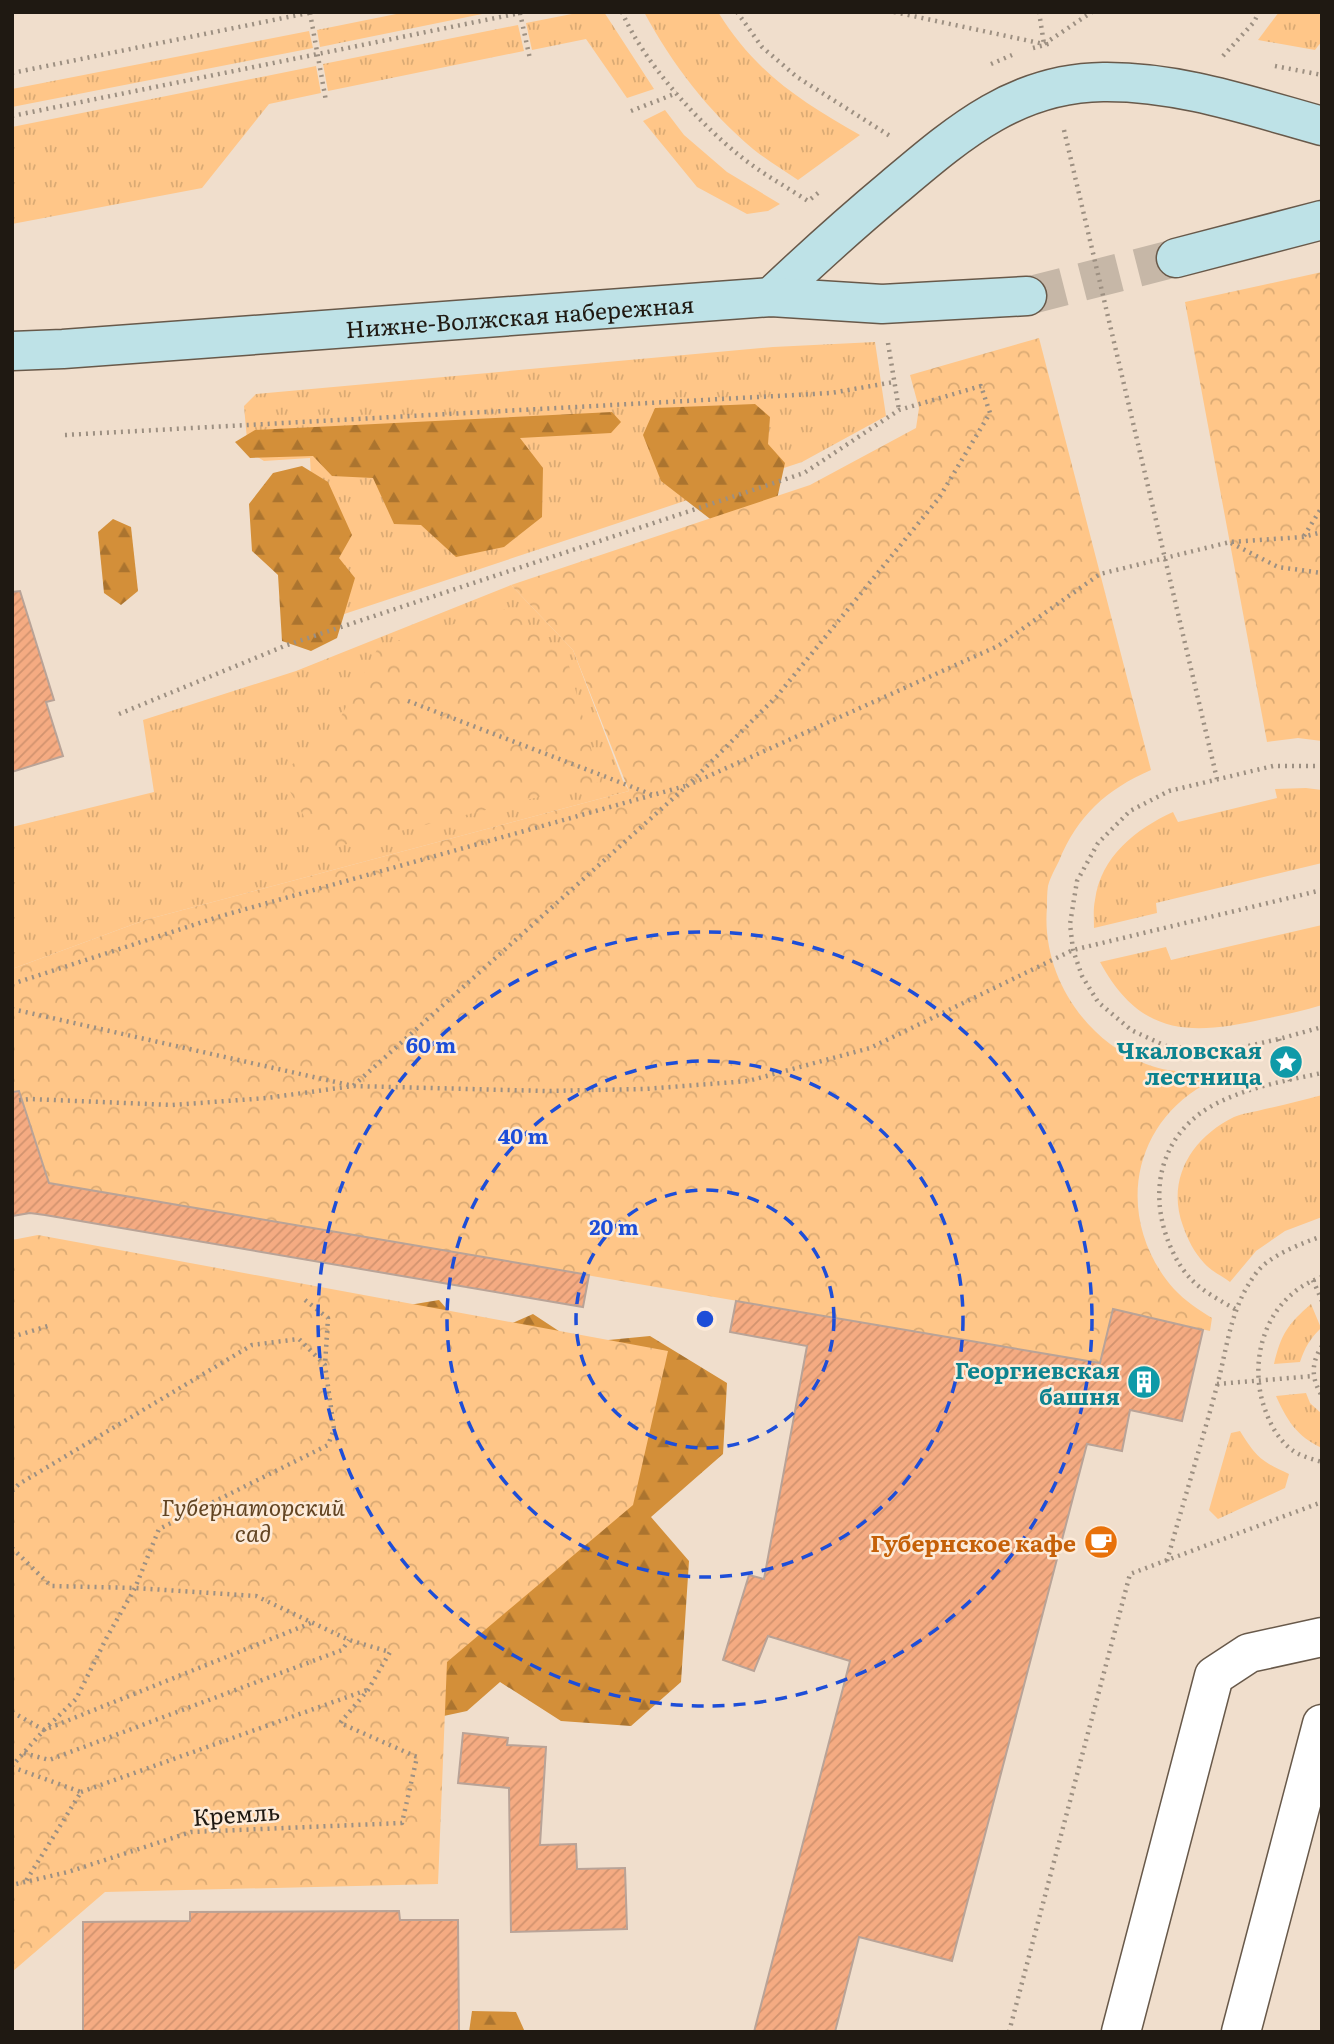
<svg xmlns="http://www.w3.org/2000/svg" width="1334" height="2044" font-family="Literata,serif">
<defs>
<pattern id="grass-tufts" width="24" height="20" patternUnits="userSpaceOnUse" patternTransform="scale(1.75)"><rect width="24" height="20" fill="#ffc688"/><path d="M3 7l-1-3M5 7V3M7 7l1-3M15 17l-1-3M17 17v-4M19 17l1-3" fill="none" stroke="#daaa74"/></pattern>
<pattern id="forest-firs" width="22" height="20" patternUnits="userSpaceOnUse" patternTransform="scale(1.75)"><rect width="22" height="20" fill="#d38f39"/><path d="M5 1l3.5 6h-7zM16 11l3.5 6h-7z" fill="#ab742f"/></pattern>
<pattern id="park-crowns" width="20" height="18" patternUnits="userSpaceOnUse" patternTransform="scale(1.75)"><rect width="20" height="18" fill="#ffc688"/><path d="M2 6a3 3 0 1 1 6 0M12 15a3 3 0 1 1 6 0" fill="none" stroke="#daaa74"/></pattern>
<pattern id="building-hatch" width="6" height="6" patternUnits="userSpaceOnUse" patternTransform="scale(1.75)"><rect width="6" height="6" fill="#f5ab82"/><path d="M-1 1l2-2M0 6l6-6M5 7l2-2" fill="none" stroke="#d2936f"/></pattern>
</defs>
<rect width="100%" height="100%" fill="#f0decc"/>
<g fill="url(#grass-tufts)">
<path d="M406,12H492L320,47L317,30Z"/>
<path d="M582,12H604L654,89L627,98L586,39L532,50L526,23Z"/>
<path d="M644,12H718C755,72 800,101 860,135L798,180C783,170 767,160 753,149C708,111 672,64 644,12Z"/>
<path d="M1279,12H1322V41L1315,50L1258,40Z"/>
<path d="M518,25L524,51L328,91L323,64Z"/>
<path d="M309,31L313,48L12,107V89Z"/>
<path d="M316,66L321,93L269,104L202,188L12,224V127Z"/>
<path d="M665,110L684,135L727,172L780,204L768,211L747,214L697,187L643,121Z"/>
<path d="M875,342L886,416L802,462L287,633L313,516L310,458L264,461L248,451L244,406L256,394L773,347Z"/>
<path d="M511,585L573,650L623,781L629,791L145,920L12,969V827L154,792L143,720L296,671Z"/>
<path d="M1306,788L1322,790V863L1156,903L1157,913L1094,928C1094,919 1093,909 1095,900C1101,856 1136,829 1173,812L1178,822L1277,798L1275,789Z"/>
<path d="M1322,925V1005C1303,1011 1284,1015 1264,1019C1190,1036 1140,1036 1100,962L1166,947L1171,960Z"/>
<path d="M1322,1095V1217L1285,1231L1256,1251L1230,1282C1222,1276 1211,1271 1204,1263C1194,1252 1188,1240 1183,1226C1166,1180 1191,1138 1234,1117C1243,1113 1255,1112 1265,1109C1284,1105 1303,1100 1322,1095Z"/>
<path d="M1311,1304L1321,1328C1310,1339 1305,1347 1300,1362L1274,1364C1281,1334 1288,1324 1311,1304Z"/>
<path d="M1306,1393L1310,1403L1322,1414V1448C1296,1436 1287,1420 1276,1396Z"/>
<path d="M1240,1431C1256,1457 1262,1462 1289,1474L1285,1488L1218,1519L1209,1510L1231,1433Z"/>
</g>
<g fill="url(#forest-firs)">
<path d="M755,404L770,417L768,444L785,463L777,499L718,525L661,481L643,435L655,408Z"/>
<path d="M612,412L621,422L611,433L520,438L543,468L542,517L504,547L456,557L421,525L394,524L373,478L332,476L313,456L250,458L235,442L255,430Z"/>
<path d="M302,466L328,482L352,535L339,558L355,578L337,638L311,651L282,641L278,575L252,551L249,504L273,473Z"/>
<path d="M113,519L131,527L138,591L121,605L104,593L98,532Z"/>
<path d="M439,1300L474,1340L533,1314L577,1343L650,1336L727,1383L723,1454L651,1517L689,1561L681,1682L631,1726L561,1721L500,1682L467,1711L383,1729L12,1748L391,1308Z"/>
<path d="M472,2011L516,2012L525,2032H469Z"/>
</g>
<g fill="url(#park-crowns)">
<path d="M1322,272V741L1298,738L1267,742L1185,302Z"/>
<path d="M1039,338L1151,770C1107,789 1077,816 1059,861C1055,869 1050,878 1048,886C1047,893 1047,900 1047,907C1041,974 1084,1040 1146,1064C1173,1075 1202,1072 1231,1070V1074C1220,1079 1208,1083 1197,1089C1126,1135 1119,1227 1174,1289C1185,1301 1199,1310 1212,1318L1210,1331L1113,1309L1100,1363L43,1182C45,1154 38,1144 12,1133V969L145,920L629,791L573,650L511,585L810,485L916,428L919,408L910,375Z"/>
<path d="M509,608L567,658L600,782L323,850L279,772L326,744L379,646Z"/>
<path d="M38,1235L668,1351L633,1505L447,1662L438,1884L105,1892L12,1972V1240Z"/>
</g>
<g fill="url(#building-hatch)" stroke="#b9a397" stroke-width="2">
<path d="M20,591L54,700L46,702L63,756L12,772V592Z"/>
<path d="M19,1091L49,1183L589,1275L583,1307L45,1215L30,1213L12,1216V1092Z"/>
<path d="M736,1301L1100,1363L1113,1309L1203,1330L1182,1421L1130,1410L1122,1451L1087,1444L952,1961L859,1937L835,2032H754L850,1661L768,1636L754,1671L723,1660L749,1575L764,1579L807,1346L730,1332Z"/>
<path d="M463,1733L508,1738L507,1745L546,1747L540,1845L576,1844L577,1869L625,1868L627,1929L511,1932L509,1788L458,1783Z"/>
<path d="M399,1911L400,1920H458L459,2032H83V1922L190,1921V1912Z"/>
</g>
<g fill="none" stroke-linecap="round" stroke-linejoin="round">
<path stroke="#c6b7a7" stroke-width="38" stroke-dasharray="38 19" stroke-linecap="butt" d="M1027,296L1176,258"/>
<g stroke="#68594a" stroke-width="41">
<g id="street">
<path d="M1121,2032L1214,1676L1249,1653L1322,1637"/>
<path d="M1241,2032L1322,1724"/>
</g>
</g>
<g stroke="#68594a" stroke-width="41">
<g id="secondary">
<path d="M1176,258L1322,220"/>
<path d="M771,297C811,259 852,222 894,187C958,133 1015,83 1103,82C1178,81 1250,106 1322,126"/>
<path id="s1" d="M12,351L63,349L771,297L882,304L1027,296"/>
</g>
</g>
<g stroke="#9d9082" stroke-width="4.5" stroke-dasharray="2 5" stroke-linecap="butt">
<path d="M622,12C644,63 698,122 740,156C761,173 785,186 808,201L822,190"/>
<path d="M737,12L762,47L797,77L890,136"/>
<path d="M894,12L1044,44L1092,12"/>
<path d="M1039,12L1044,44"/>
<path d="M310,13L326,101"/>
<path d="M520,13L530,59"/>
<path d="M1033,48L1052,43"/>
<path d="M1223,56L1254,22L1259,12"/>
<path d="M991,64L1012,55"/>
<path d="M1275,66L1322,75"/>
<path d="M12,73L313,12"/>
<path d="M631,111L677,93"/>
<path d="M12,116L525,12"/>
<path d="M1064,130L1217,779"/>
<path d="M888,343L899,410"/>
<path d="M65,435L831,393L894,382"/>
<path d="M1304,536L1322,507"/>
<path d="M1231,543L1278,567L1322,573"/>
<path d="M408,701L653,795"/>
<path d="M119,714L287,645L804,473L899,410L981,386L990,413L939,498L777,696L688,785L353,1086"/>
<path d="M1322,766H1273L1169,791L1130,811L1098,843L1077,881L1070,924L1073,950L1082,976L1098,1002L1131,1030L1166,1046L1202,1050L1239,1048L1279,1039L1322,1027"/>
<path d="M693,783L998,646L1100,574L1230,542L1303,537L1322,532"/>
<path d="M12,984L221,916L685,786"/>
<path d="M12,1009L349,1085"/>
<path d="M1279,1039L1290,1081"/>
<path d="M12,1101L30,1099L172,1105L267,1098L353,1086L546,1091L645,1089L748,1081L870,1048L1073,950L1322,890"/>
<path d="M1322,1277C1271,1294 1249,1350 1262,1400C1267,1418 1276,1438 1292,1450C1300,1456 1312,1459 1322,1462"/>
<path d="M1313,1280L1322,1301"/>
<path d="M305,1300L328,1318L325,1365"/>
<path d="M1235,1309C1221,1301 1202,1291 1191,1279C1180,1268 1172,1252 1167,1238C1149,1188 1162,1135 1210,1107C1243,1088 1284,1081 1322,1073"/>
<path d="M12,1337L48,1326"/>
<path d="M1322,1346C1311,1363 1311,1378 1322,1396"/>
<path d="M1217,1384L1314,1376"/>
<path d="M12,1491L19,1484L252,1345L299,1339L325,1365L334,1429L328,1445L159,1529L135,1588L107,1637L76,1699L44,1730L12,1766"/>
<path d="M12,1548L51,1586L135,1588L256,1596L349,1640L390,1652L368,1690L340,1723L417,1757L402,1823L191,1832L68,1872L12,1885"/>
<path d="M1167,1561C1183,1503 1201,1445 1217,1386C1228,1345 1230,1307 1257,1272C1270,1255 1303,1243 1322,1236"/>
<path d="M12,1712L44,1730L311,1623"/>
<path d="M24,1753L49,1760L342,1650L349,1640"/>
<path d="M12,1767L81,1792L26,1881"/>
<path d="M81,1792L367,1690"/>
<path d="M1009,2032L1130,1574L1322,1502"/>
</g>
<use href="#street" stroke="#fff" stroke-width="38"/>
<use href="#secondary" stroke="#bee2e7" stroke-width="38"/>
</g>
<g fill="none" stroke="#1d4ed8" stroke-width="3.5" stroke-dasharray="12 9">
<circle cx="705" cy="1319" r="129"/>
<circle cx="705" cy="1319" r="258"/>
<circle cx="705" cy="1319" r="387"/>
</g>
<defs>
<g id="sight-disc" transform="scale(1.75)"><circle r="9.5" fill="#0f9aa8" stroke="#fdebd9"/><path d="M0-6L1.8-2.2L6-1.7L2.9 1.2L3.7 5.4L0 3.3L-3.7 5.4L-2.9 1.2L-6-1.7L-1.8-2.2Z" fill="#fff"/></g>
<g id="building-disc" transform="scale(1.75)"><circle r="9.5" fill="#0f9aa8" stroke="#fdebd9"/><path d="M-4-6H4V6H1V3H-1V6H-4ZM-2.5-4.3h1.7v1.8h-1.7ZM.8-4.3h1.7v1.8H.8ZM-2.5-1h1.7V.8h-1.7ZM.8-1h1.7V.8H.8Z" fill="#fff"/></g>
<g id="cafe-disc" transform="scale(1.75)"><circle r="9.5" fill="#e8710a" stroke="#fdebd9"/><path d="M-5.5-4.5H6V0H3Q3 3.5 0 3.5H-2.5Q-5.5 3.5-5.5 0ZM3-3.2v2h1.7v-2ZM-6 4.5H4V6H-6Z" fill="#fff"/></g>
</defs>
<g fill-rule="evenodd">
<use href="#sight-disc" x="1286" y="1062"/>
<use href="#building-disc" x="1144" y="1382"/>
<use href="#cafe-disc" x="1101" y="1542"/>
</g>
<g text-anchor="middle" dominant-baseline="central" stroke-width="5" stroke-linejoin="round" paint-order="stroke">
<g font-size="23" fill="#1f1912" stroke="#fdebd9">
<text stroke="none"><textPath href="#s1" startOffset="509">Нижне-Волжская набережная</textPath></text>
<text transform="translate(236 1813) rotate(-4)">Кремль</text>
</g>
<g font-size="23" font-weight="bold" fill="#0d838f" stroke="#fdebd9" text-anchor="end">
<text x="1262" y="1049">Чкаловская<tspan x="1262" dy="26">лестница</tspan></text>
<text x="1120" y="1369">Георгиевская<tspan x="1120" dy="26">башня</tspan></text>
</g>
<g font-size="23" font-style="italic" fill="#624422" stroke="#fdebd9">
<text x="253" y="1506">Губернаторский<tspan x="253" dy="26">сад</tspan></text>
</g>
<g font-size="23" font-weight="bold" fill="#c56008" stroke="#fdebd9" text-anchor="end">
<text x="1076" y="1542">Губернское кафе</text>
</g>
</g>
<circle cx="705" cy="1319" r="10" fill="#1d4ed8" stroke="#fdebd9" stroke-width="3.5"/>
<g font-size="21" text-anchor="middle" font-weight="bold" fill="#1d4ed8" stroke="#fdebd9" stroke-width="5" stroke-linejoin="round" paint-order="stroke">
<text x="431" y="1053">60 m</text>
<text x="523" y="1144">40 m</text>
<text x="614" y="1235">20 m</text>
</g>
<rect width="1334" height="2044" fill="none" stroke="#1f1912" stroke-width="28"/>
</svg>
